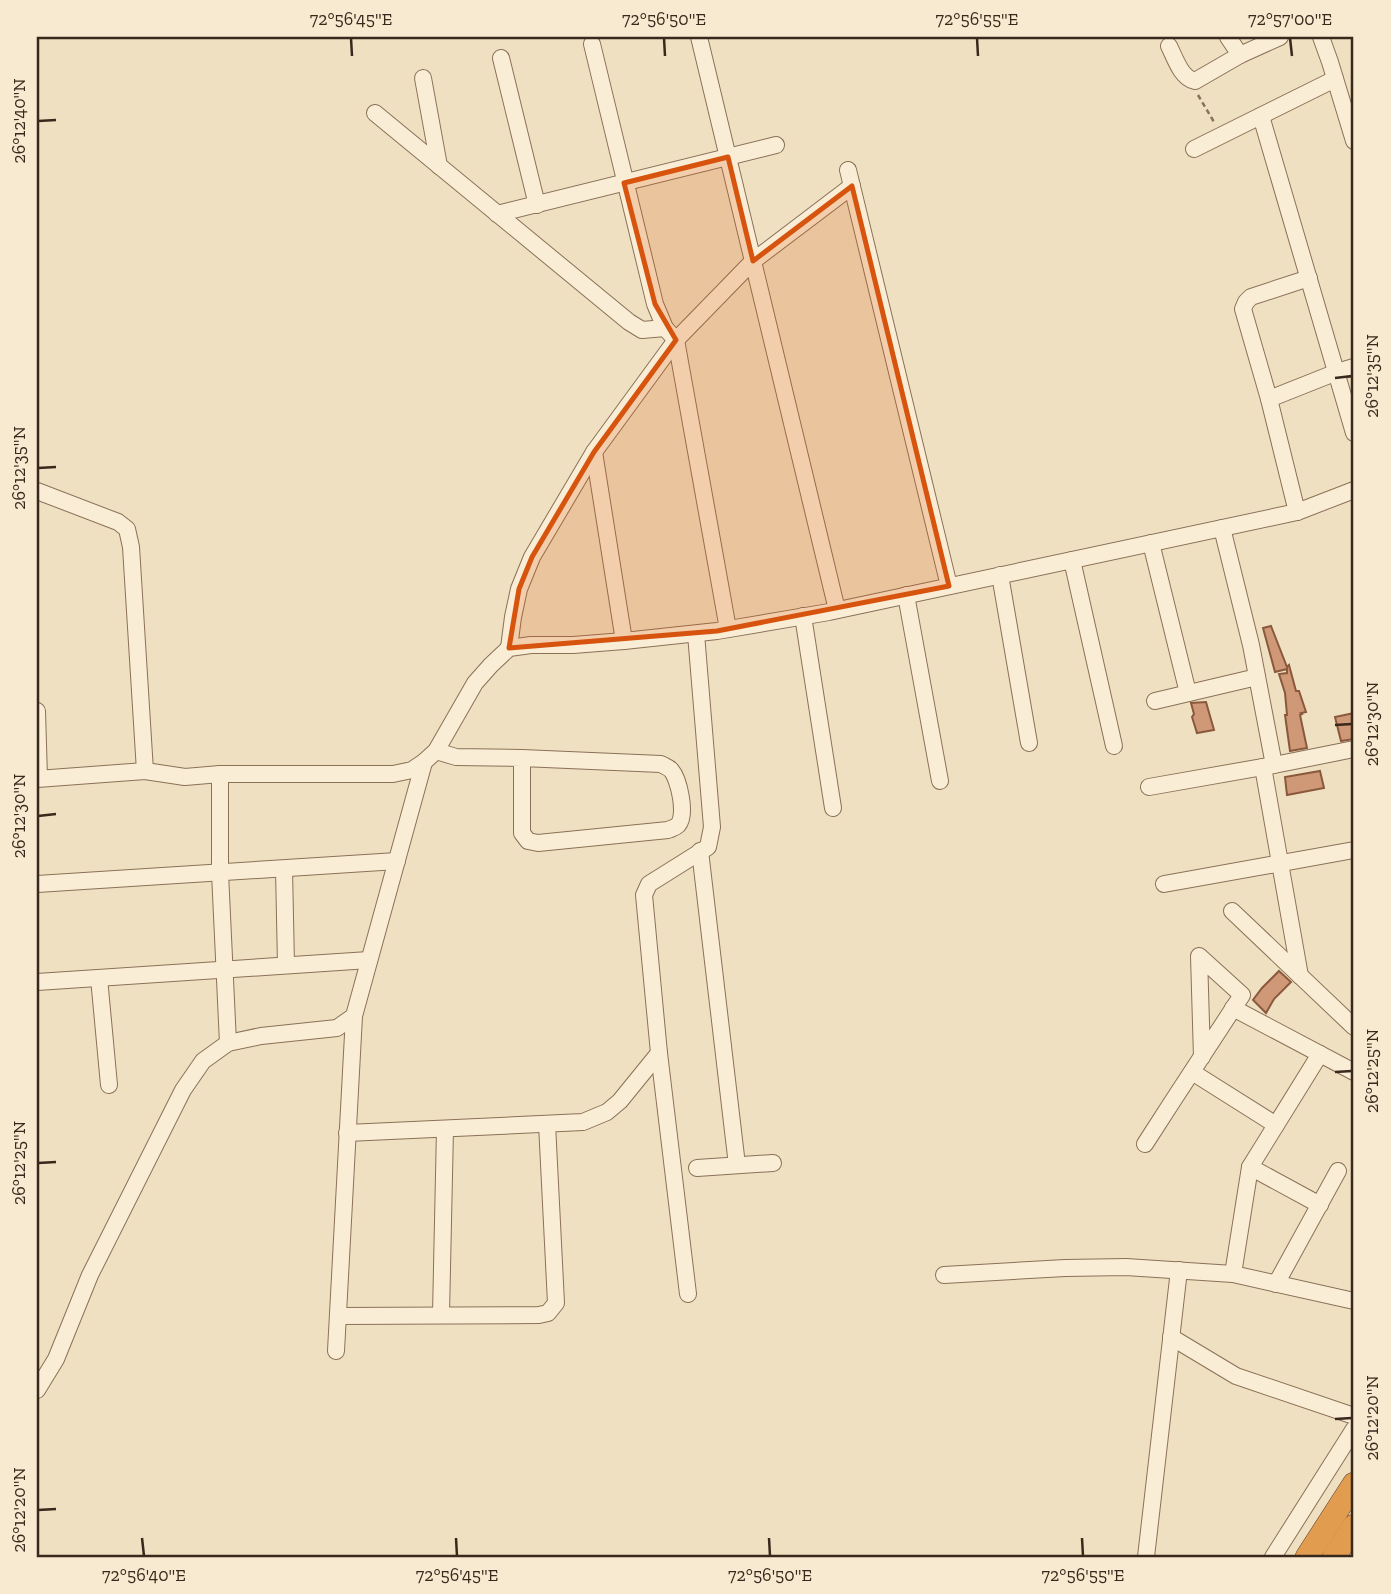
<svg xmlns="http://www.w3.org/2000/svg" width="1391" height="1594" font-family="'Zilla Slab',serif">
<rect width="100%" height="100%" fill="#efe0c1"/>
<g fill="#cf9876" stroke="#8a593d" stroke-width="2">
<path d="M1271,626L1287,667L1289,665L1296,691H1299L1306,712L1301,713L1302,714L1300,715L1307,748L1290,751L1285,715H1287L1285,693L1279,674L1287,673V669L1275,672L1263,628Z"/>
<path d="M1206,702L1214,730L1197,733L1192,717L1194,714L1191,703Z"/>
<path d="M1354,713V739L1341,741L1335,717Z"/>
<path d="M1320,771L1324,788L1287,795L1285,777Z"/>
<path d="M1279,971L1291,982L1274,999L1266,1013L1253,1000L1262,988Z"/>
</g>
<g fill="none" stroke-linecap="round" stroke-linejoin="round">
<g stroke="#8a7158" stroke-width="18">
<g id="minor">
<path d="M699,37L837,610"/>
<path d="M1228,37L1240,55"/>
<path d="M1321,37L1330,62L1354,141"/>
<path d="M592,44L655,304L665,328L676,340L728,629"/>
<path d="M1169,46C1175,58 1181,78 1195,81L1240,55L1280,37"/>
<path d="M501,58L537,205"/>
<path d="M423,78L439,166"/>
<path d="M375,113L629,322L642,330L665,328"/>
<path d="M1261,116L1354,433"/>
<path d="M1194,149L1335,79"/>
<path d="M848,170L949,586"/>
<path d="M497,214L776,145"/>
<path d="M1269,399L1243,309L1246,302L1251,297L1309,278"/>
<path d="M594,452L624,641"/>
<path d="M37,491L118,522L127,529L131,547L145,771"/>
<path d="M1297,512L1269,399L1337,372L1354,367"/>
<path d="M1222,528L1251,645L1274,765"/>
<path d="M1151,543L1188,693"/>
<path d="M1072,560L1114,746"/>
<path d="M1000,575L1029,743"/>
<path d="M906,595L940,781"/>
<path d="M803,616L833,808"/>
<path d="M509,648L513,617L519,589L532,557L594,452L676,340L753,261L852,186"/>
<path d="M1155,701L1257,677"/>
<path d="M37,711L39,778"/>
<path d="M436,751L456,757L522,758L661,764C664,766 668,767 671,770C679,779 687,815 678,825C675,828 672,828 668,830L538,843L528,841L522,833V758"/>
<path d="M1263,767L1300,976"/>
<path d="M220,774V873L228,1043"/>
<path d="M37,779L145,771L185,777L220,774H393L412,770L424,762"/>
<path d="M1149,787L1274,765L1354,749"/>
<path d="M700,851L737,1165"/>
<path d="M284,869L286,965"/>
<path d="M37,884L397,861"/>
<path d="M1164,884L1354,850"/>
<path d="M1232,911L1354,1027"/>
<path d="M99,978L109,1085"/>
<path d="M37,982L369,960"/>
<path d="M1233,1008L1354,1072"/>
<path d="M1192,1072L1276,1125"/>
<path d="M347,1133L583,1122L607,1112L620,1101L659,1053"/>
<path d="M1145,1144C1177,1094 1210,1044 1242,995L1199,956L1202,1057"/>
<path d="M1250,1167L1320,1205"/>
<path d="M697,1168L773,1163"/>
<path d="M1233,1274L1250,1167L1320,1054"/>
<path d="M944,1275L1065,1268L1126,1267L1233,1274L1354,1301"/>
<path d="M1276,1284L1338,1171"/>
<path d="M688,1294L659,1053L644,895L649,884L708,847L712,827L696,634"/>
<path d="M441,1314L445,1129"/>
<path d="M338,1316L539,1315L548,1313L556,1303L547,1124"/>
<path d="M1171,1337L1236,1376L1354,1416"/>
<path d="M336,1351L354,1016"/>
<path d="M37,1390L56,1359L90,1275L183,1090L203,1061L228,1043L261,1036L337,1028L354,1016L424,762L436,751L475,683L491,665L509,648L531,645H573L624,641L717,631L829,612L1297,512L1354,490"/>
<path d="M1146,1557L1179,1270"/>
<path d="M1273,1557L1354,1429"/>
</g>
</g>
<g stroke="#573f2d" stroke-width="24">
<g id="highway">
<path d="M1307,1557L1354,1484"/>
<path d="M1334,1557L1354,1526"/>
</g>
</g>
<path stroke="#8a7158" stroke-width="2.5" stroke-dasharray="5 3.5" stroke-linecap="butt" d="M1198,95L1214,122"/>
<use href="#minor" stroke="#faedd5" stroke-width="16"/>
<use href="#highway" stroke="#e29c4f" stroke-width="23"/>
</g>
<path fill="#d6540e" fill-opacity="0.2" stroke="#d6540e" stroke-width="5" stroke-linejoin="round" d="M728,157L753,261L852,186L949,586L717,631L509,648L519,589L532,557L594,452L676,340L655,304L624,183Z"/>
<path fill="none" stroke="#39291d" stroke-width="2.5" d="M351,38L352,56M664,38L665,56M977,38L978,56M1290,38L1292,56M38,121L56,120M1335,378L1352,376M38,468L56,467M1335,725L1352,724M38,816L56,814M1335,1072L1352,1071M38,1163L56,1162M1335,1419L1352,1418M38,1510L56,1509M142,1538L144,1556M456,1538L457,1556M769,1538L770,1556M1082,1538L1083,1556"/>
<rect width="1391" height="1594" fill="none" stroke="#f7ead1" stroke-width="77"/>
<rect x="38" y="38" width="1314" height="1518" fill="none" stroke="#39291d" stroke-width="2.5"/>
<g font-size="18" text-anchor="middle" fill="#39291d">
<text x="351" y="25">72°56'45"E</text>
<text x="664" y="25">72°56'50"E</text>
<text x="977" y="25">72°56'55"E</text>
<text x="1290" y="25">72°57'00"E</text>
<text transform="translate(19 121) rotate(-90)" y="6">26°12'40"N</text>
<text transform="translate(1372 376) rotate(-90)" y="6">26°12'35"N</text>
<text transform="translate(19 468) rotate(-90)" y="6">26°12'35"N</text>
<text transform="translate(1372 724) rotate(-90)" y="6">26°12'30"N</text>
<text transform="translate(19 816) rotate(-90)" y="6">26°12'30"N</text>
<text transform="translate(1372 1071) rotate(-90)" y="6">26°12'25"N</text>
<text transform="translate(19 1163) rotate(-90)" y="6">26°12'25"N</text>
<text transform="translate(1372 1418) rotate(-90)" y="6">26°12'20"N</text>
<text transform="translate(19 1510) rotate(-90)" y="6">26°12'20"N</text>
<text x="144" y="1581">72°56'40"E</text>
<text x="457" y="1581">72°56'45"E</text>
<text x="770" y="1581">72°56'50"E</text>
<text x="1083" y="1581">72°56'55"E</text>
</g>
</svg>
